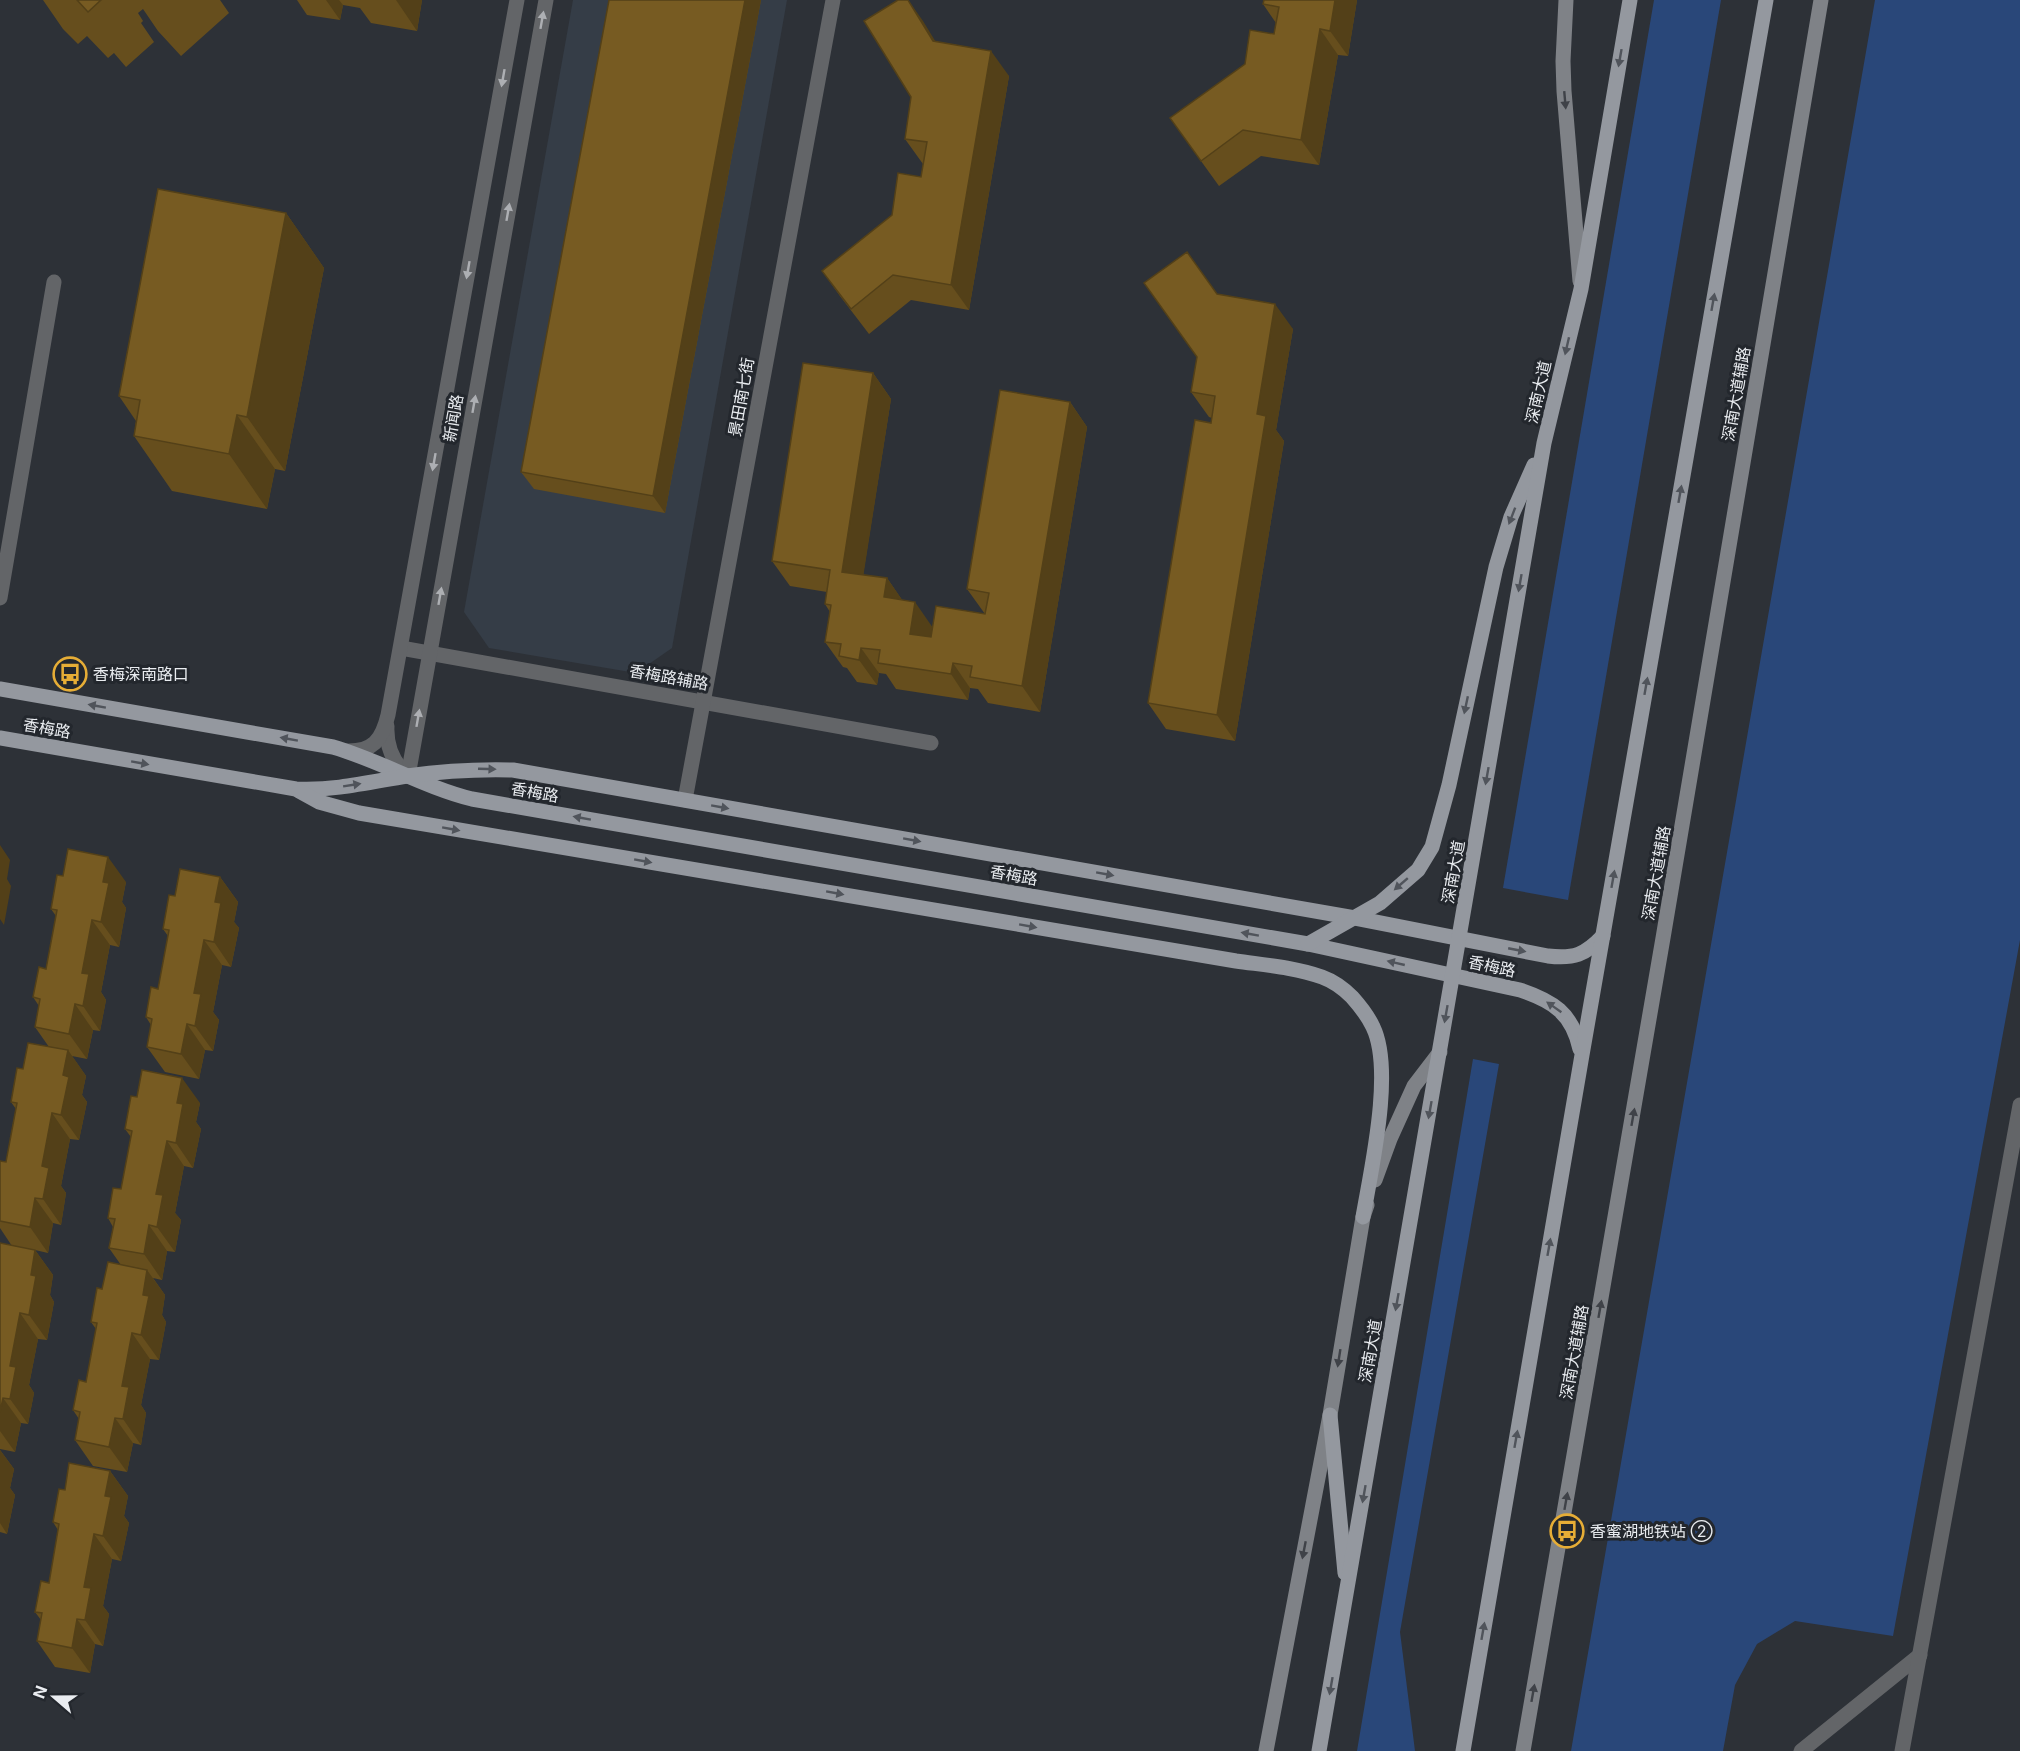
<svg xmlns="http://www.w3.org/2000/svg" width="2020" height="1751" font-family="Inter,'Noto Sans SC',sans-serif">
<rect width="100%" height="100%" fill="#2d3137"/>
<path fill="#353d47" d="M573,0H787L672,648L636,673L489,648L464,612Z"/>
<g fill="#294779">
<path d="M1654,0H1721L1568,900L1503,888Z"/>
<path d="M1875,0H2020V940L1893,1636L1795,1621L1757,1644L1735,1685L1723,1751H1571Z"/>
<path d="M1473,1059L1499,1064L1400,1632L1415,1751H1357Z"/>
</g>
<g fill="none" stroke-linecap="round" stroke-linejoin="round">
<g stroke="#636568" stroke-width="15">
<path d="M0,598L54,282"/>
<path d="M401,648L931,743"/>
<path d="M685,800L833,0"/>
<path d="M1801,1751L1920,1655"/>
<path d="M1902,1751L2020,1105"/>
</g>
<g stroke="#636568" stroke-width="15">
<path d="M387,726C386,746 392,762 408,776"/>
<path d="M346,751C373,752 382,740 388,715L517,0"/>
<path d="M408,776L546,0"/>
</g>
<g stroke="#7f8287" stroke-width="15">
<path d="M1566,0L1563,61L1564,91L1580,281"/>
<path d="M1375,1180L1390,1139L1414,1086L1440,1052"/>
<path d="M1266,1751L1330,1415L1363,1217L1367,1205"/>
<path d="M1523,1751L1663,938L1821,0"/>
</g>
<g stroke="#94989f" stroke-width="15">
<path d="M0,689L333,747C381,761 424,787 472,799L1308,944L1520,990C1553,1001 1572,1013 1580,1049"/>
<path d="M0,738L296,789C334,791 370,782 407,776C443,771 477,769 513,770L1355,918L1548,956C1574,959 1585,955 1603,936"/>
<path d="M299,791L319,802L359,813L1236,961C1264,965 1294,967 1322,977C1333,981 1344,989 1352,997C1360,1006 1368,1016 1373,1027C1394,1070 1371,1170 1363,1217"/>
<path d="M1308,944L1380,903L1418,870L1432,847L1449,785L1496,567L1511,517L1534,465"/>
<path d="M1330,1415L1345,1573"/>
<path d="M1319,1751L1544,443L1581,289L1630,0"/>
<path d="M1463,1751L1582,1055L1766,0"/>
</g>
</g>
<g fill="#664e1d">
<path d="M43,0H220L229,13L181,56L158,31L143,9L138,13L143,21L141,23L154,42L126,67L114,53L108,58L87,36L78,44L63,29Z"/>
<path d="M297,0H422L417,31L371,23L360,8L343,5L340,20L307,15Z"/>
<path d="M609,0H761L665,513L534,489L521,472Z"/>
<path d="M908,0L935,42L1009,76L969,310L911,300L869,334L840,296L822,271L892,215L921,177L923,164L905,139L911,97Z"/>
<path d="M1264,0H1357L1348,56L1338,55L1319,165L1261,156L1219,186L1170,118L1245,64L1274,34L1276,23L1263,4Z"/>
<path d="M286,213L324,268L285,471L275,469L267,509L172,491L134,436L136,421L119,396Z"/>
<path d="M1217,294L1293,329L1276,430L1284,441L1235,741L1166,729L1148,703L1211,423L1212,418L1209,417L1191,392Z"/>
<path d="M873,373L891,399L863,575L887,578L902,600L932,627L985,614L967,589L1070,402L1087,427L1040,712L988,703L978,689L970,688L968,700L896,689L886,674L879,673L877,685L857,682L847,668L843,667L825,642L830,612L825,604L827,592L790,586L772,561Z"/>
<path d="M220,877L238,902L234,922L239,928L231,967L222,965L213,1012L219,1020L213,1051L205,1050L199,1079L165,1072L147,1047L151,1025L146,1017L158,989L168,936L163,929L175,896Z"/>
<path d="M126,882L122,902L126,908L119,947L110,945L101,992L106,1000L100,1031L93,1030L87,1059L72,1056L86,1076L82,1095L87,1102L79,1140L70,1139L61,1186L66,1193L61,1225L53,1223L48,1253L35,1250L53,1275L50,1295L54,1302L47,1340L38,1339L29,1385L34,1393L28,1424L21,1423L15,1452L0,1449V1243L12,1246L0,1228V1161L6,1162L16,1109L11,1102L23,1069L49,1047L35,1027L39,1006L33,997L46,969L56,916L51,909Z"/>
<path d="M200,1103L196,1122L201,1129L193,1168L184,1166L175,1213L181,1220L175,1252L167,1251L162,1280L153,1278L165,1295L162,1315L166,1322L159,1360L150,1359L141,1405L146,1413L141,1445L133,1443L127,1472L93,1466L75,1440L79,1419L73,1410L86,1382L96,1329L91,1322L102,1289L121,1265L109,1248L113,1227L108,1218L121,1189L131,1137L125,1129Z"/>
<path d="M0,1450L14,1469L10,1488L15,1495L7,1534L0,1532Z"/>
<path d="M110,1471L128,1496L124,1516L129,1523L121,1561L112,1559L103,1606L109,1614L103,1646L95,1644L90,1673L55,1667L37,1641L41,1620L35,1612L49,1583L58,1530L53,1522L65,1490Z"/>
</g>
<g fill="#534018">
<path d="M326,0H339L343,5L340,20Z"/>
<path d="M396,0H422L417,31Z"/>
<path d="M745,0H761L665,513L653,496Z"/>
<path d="M908,0L923,21L951,67L933,41Z"/>
<path d="M1335,0H1357L1348,56L1330,31Z"/>
<path d="M1320,29L1338,55L1319,165L1301,140Z"/>
<path d="M991,51L1009,76L969,310L951,285Z"/>
<path d="M286,213L324,268L285,471L247,417Z"/>
<path d="M1275,304L1293,329L1276,430L1284,441L1235,741L1217,715L1257,414Z"/>
<path d="M873,373L891,399L860,597L842,572Z"/>
<path d="M1070,402L1087,427L1040,712L1022,686Z"/>
<path d="M237,415L275,469L267,509L229,454Z"/>
<path d="M887,578L905,604L884,597Z"/>
<path d="M915,602L933,628L928,659L910,634Z"/>
<path d="M861,648L879,673L877,685L859,660Z"/>
<path d="M953,663L970,688L968,700L951,674Z"/>
<path d="M0,845L10,860L7,879L11,886L4,925L0,919Z"/>
<path d="M108,857L126,882L122,902L126,908L119,947L101,922L103,882Z"/>
<path d="M220,877L238,902L234,922L239,928L231,967L214,942L215,902Z"/>
<path d="M92,920L110,945L101,992L106,1000L100,1031L83,1006L82,973Z"/>
<path d="M204,940L222,965L213,1012L219,1020L213,1051L195,1026L194,993Z"/>
<path d="M75,1004L93,1030L87,1059L69,1034Z"/>
<path d="M187,1024L205,1050L199,1079L181,1054Z"/>
<path d="M68,1050L86,1076L82,1095L87,1102L79,1140L61,1115L63,1075Z"/>
<path d="M182,1078L200,1103L196,1122L201,1129L193,1168L176,1143L177,1103Z"/>
<path d="M52,1113L70,1139L61,1186L66,1193L61,1225L43,1199L42,1166Z"/>
<path d="M167,1141L184,1166L175,1213L181,1220L175,1252L157,1227L156,1194Z"/>
<path d="M35,1198L53,1223L48,1253L30,1227Z"/>
<path d="M149,1225L167,1251L162,1280L144,1254Z"/>
<path d="M35,1250L53,1275L50,1295L54,1302L47,1340L29,1315L31,1275Z"/>
<path d="M147,1270L165,1295L162,1315L166,1322L159,1360L141,1335L143,1295Z"/>
<path d="M20,1313L38,1339L29,1385L34,1393L28,1424L10,1399V1366Z"/>
<path d="M132,1333L150,1359L141,1405L146,1413L141,1445L123,1419L122,1386Z"/>
<path d="M3,1398L21,1423L15,1452L0,1431V1412Z"/>
<path d="M115,1418L133,1443L127,1472L109,1447Z"/>
<path d="M0,1450L14,1469L10,1488L15,1495L7,1534L0,1523Z"/>
<path d="M110,1471L128,1496L124,1516L129,1523L121,1561L103,1536L105,1496Z"/>
<path d="M94,1534L112,1559L103,1606L109,1614L103,1646L85,1620L84,1587Z"/>
<path d="M77,1619L95,1644L90,1673L72,1648Z"/>
</g>
<g fill="#775b22" stroke="#534018" stroke-width="1.5">
<path d="M77,0H101L88,12Z"/>
<path d="M609,0H745L653,496L521,472Z"/>
<path d="M898,0H908L933,41L991,51L951,285L893,275L851,309L822,271L892,215L898,173L921,177L927,142L905,139L911,97L864,21Z"/>
<path d="M1264,0H1335L1330,31L1320,29L1301,140L1243,130L1201,161L1170,118L1245,64L1250,30L1274,34L1279,7L1263,4Z"/>
<path d="M158,189L286,213L247,417L237,415L229,454L134,436L140,400L119,396Z"/>
<path d="M1187,252L1217,294L1275,304L1257,414L1266,416L1217,715L1148,703L1195,420L1211,423L1215,396L1191,392L1197,357L1144,283Z"/>
<path d="M803,363L873,373L842,572L887,578L884,597L915,602L910,634L931,637L936,606L985,614L989,593L967,589L1000,390L1070,402L1022,686L970,677L972,666L953,663L951,674L878,663L880,650L861,648L859,660L839,656L841,644L825,642L831,605L825,604L830,570L772,561Z"/>
<path d="M68,849L108,857L103,882L109,883L101,922L92,920L82,973L89,974L83,1006L75,1004L69,1034L35,1027L40,999L33,997L39,967L46,969L57,910L51,909L57,875L63,876Z"/>
<path d="M180,869L220,877L215,902L221,903L214,942L204,940L194,993L201,994L195,1026L187,1024L181,1054L147,1047L152,1019L146,1017L151,987L158,989L169,930L163,929L169,895L175,896Z"/>
<path d="M28,1043L68,1050L63,1075L69,1077L61,1115L52,1113L42,1166L49,1168L43,1199L35,1198L30,1227L0,1221V1161L6,1162L17,1103L11,1102L17,1068L23,1069Z"/>
<path d="M142,1070L182,1078L177,1103L183,1104L176,1143L167,1141L156,1194L163,1195L157,1227L149,1225L144,1254L109,1248L115,1219L108,1218L113,1188L121,1189L132,1131L125,1129L131,1096L137,1097Z"/>
<path d="M0,1243L35,1250L31,1275L36,1276L29,1315L20,1313L10,1366L16,1367L10,1399L3,1398L0,1412Z"/>
<path d="M108,1262L147,1270L143,1295L149,1296L141,1335L132,1333L122,1386L129,1387L123,1419L115,1418L109,1447L75,1440L80,1412L73,1410L79,1380L86,1382L97,1323L91,1322L97,1288L102,1289Z"/>
<path d="M69,1463L110,1471L105,1496L111,1497L103,1536L94,1534L84,1587L91,1588L85,1620L77,1619L72,1648L37,1641L42,1613L35,1612L41,1581L49,1583L59,1524L53,1522L59,1489L65,1490Z"/>
</g>
<defs><path id="oneway-solid" d="M-6-.8H1V-3.2L6.5 0L1 3.2V.8H-6Z" transform="scale(1.5)"/></defs>
<g fill="#adafb3">
<use href="#oneway-solid" transform="translate(542 20) rotate(-80)"/>
<use href="#oneway-solid" transform="translate(503 78) rotate(100)"/>
<use href="#oneway-solid" transform="translate(508 212) rotate(-80)"/>
<use href="#oneway-solid" transform="translate(468 270) rotate(100)"/>
<use href="#oneway-solid" transform="translate(474 404) rotate(-80)"/>
<use href="#oneway-solid" transform="translate(434 462) rotate(100)"/>
<use href="#oneway-solid" transform="translate(440 596) rotate(-80)"/>
<use href="#oneway-solid" transform="translate(418 718) rotate(-80)"/>
</g>
<g fill="#50545b">
<use href="#oneway-solid" transform="translate(1620 58) rotate(100)"/>
<use href="#oneway-solid" transform="translate(1713 302) rotate(-80)"/>
<use href="#oneway-solid" transform="translate(1567 346) rotate(103)"/>
<use href="#oneway-solid" transform="translate(1680 494) rotate(-80)"/>
<use href="#oneway-solid" transform="translate(1512 516) rotate(111)"/>
<use href="#oneway-solid" transform="translate(1520 583) rotate(100)"/>
<use href="#oneway-solid" transform="translate(1646 686) rotate(-80)"/>
<use href="#oneway-solid" transform="translate(1466 705) rotate(102)"/>
<use href="#oneway-solid" transform="translate(97 706) rotate(-170)"/>
<use href="#oneway-solid" transform="translate(289 739) rotate(-170)"/>
<use href="#oneway-solid" transform="translate(140 763) rotate(10)"/>
<use href="#oneway-solid" transform="translate(487 769) rotate(2)"/>
<use href="#oneway-solid" transform="translate(1487 776) rotate(100)"/>
<use href="#oneway-solid" transform="translate(352 785) rotate(-9)"/>
<use href="#oneway-solid" transform="translate(720 807) rotate(10)"/>
<use href="#oneway-solid" transform="translate(582 818) rotate(-170)"/>
<use href="#oneway-solid" transform="translate(451 829) rotate(10)"/>
<use href="#oneway-solid" transform="translate(912 840) rotate(10)"/>
<use href="#oneway-solid" transform="translate(643 861) rotate(10)"/>
<use href="#oneway-solid" transform="translate(1105 874) rotate(10)"/>
<use href="#oneway-solid" transform="translate(1613 879) rotate(-80)"/>
<use href="#oneway-solid" transform="translate(1401 884) rotate(139)"/>
<use href="#oneway-solid" transform="translate(835 893) rotate(10)"/>
<use href="#oneway-solid" transform="translate(1028 926) rotate(10)"/>
<use href="#oneway-solid" transform="translate(1250 934) rotate(-170)"/>
<use href="#oneway-solid" transform="translate(1517 950) rotate(11)"/>
<use href="#oneway-solid" transform="translate(1396 963) rotate(-167)"/>
<use href="#oneway-solid" transform="translate(1554 1007) rotate(-145)"/>
<use href="#oneway-solid" transform="translate(1446 1014) rotate(100)"/>
<use href="#oneway-solid" transform="translate(1430 1110) rotate(100)"/>
<use href="#oneway-solid" transform="translate(1549 1247) rotate(-80)"/>
<use href="#oneway-solid" transform="translate(1397 1302) rotate(100)"/>
<use href="#oneway-solid" transform="translate(1516 1439) rotate(-80)"/>
<use href="#oneway-solid" transform="translate(1364 1494) rotate(100)"/>
<use href="#oneway-solid" transform="translate(1483 1631) rotate(-80)"/>
<use href="#oneway-solid" transform="translate(1331 1686) rotate(100)"/>
</g>
<g fill="#3f4248">
<use href="#oneway-solid" transform="translate(1565 100) rotate(85)"/>
<use href="#oneway-solid" transform="translate(1633 1117) rotate(-80)"/>
<use href="#oneway-solid" transform="translate(1600 1309) rotate(-80)"/>
<use href="#oneway-solid" transform="translate(1339 1358) rotate(99)"/>
<use href="#oneway-solid" transform="translate(1566 1501) rotate(-80)"/>
<use href="#oneway-solid" transform="translate(1304 1550) rotate(101)"/>
<use href="#oneway-solid" transform="translate(1533 1693) rotate(-80)"/>
</g>
<defs>
<g id="bus-ring" transform="scale(1.725)"><circle r="9.5" fill="#23272d" stroke="#e6ad36" stroke-width="1.5"/><path d="M-5-6H5V4H4V6H2V4H-2V6H-4V4H-5ZM-3.5-4V0h7V-4ZM-3.5 1.2v1.5H-2V1.2ZM2 1.2v1.5H3.5V1.2Z" fill="#e6ad36"/></g>
</defs>
<g fill-rule="evenodd">
<use href="#bus-ring" x="70" y="674"/>
<use href="#bus-ring" x="1567" y="1531"/>
</g>
<g text-anchor="middle" dominant-baseline="central" stroke-width="6" stroke-linejoin="round" paint-order="stroke">
<g font-size="16" fill="#e9ecf0" stroke="#23272d">
<text transform="translate(1538 392) rotate(-77)">深南大道</text>
<text transform="translate(1736 394) rotate(-80)">深南大道辅路</text>
<text transform="translate(741 397) rotate(-80)">景田南七街</text>
<text transform="translate(453 418) rotate(-80)">新闻路</text>
<text transform="translate(669 677) rotate(10)">香梅路辅路</text>
<text transform="translate(47 728) rotate(10)">香梅路</text>
<text transform="translate(535 792) rotate(10)">香梅路</text>
<text transform="translate(1453 872) rotate(-80)">深南大道</text>
<text transform="translate(1656 873) rotate(-80)">深南大道辅路</text>
<text transform="translate(1014 875) rotate(10)">香梅路</text>
<text transform="translate(1492 966) rotate(12)">香梅路</text>
<text transform="translate(1370 1351) rotate(-80)">深南大道</text>
<text transform="translate(1574 1352) rotate(-80)">深南大道辅路</text>
</g>
<g font-size="16" fill="#e9ecf0" stroke="#23272d" text-anchor="start">
<text x="93" y="674">香梅深南路口</text>
<text x="1590" y="1531">香蜜湖地铁站 ②</text>
</g>
</g>
<g transform="translate(54 1697) rotate(290)" stroke="#23272d" stroke-width="4.5" paint-order="stroke">
<path d="M0-4.5L10 22L0 15L-10 22Z" fill="#e9ecf0"/>
<text y="-9" font-size="16" font-weight="bold" text-anchor="middle" fill="#e9ecf0">N</text>
</g>
</svg>
